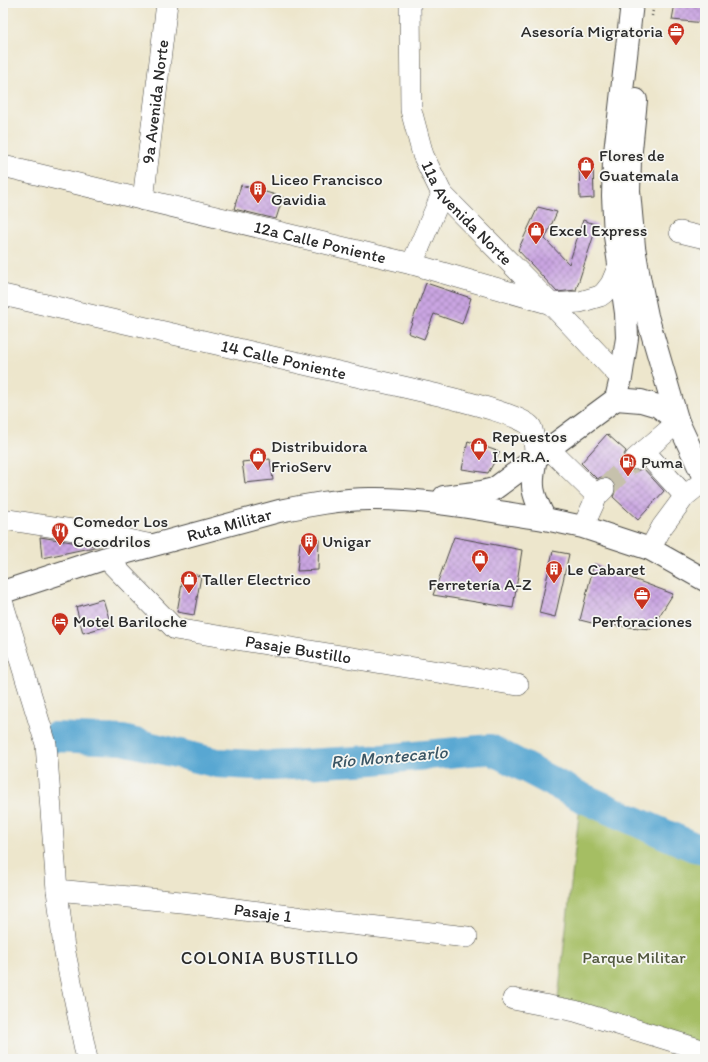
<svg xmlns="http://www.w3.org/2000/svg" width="708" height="1062" font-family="Itim,sans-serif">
<defs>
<pattern id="building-cross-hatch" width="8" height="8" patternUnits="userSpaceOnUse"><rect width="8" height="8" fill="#caa5e2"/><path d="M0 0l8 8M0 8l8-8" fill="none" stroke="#a487b7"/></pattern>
</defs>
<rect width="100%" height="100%" fill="#f6f6f2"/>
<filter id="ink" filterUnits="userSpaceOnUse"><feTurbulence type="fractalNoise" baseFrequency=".025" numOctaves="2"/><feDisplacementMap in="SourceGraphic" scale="8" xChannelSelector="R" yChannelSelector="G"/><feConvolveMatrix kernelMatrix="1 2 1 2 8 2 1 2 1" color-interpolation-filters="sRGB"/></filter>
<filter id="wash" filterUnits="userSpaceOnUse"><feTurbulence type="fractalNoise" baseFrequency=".012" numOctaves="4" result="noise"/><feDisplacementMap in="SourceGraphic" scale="16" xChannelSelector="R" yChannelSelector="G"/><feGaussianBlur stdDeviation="0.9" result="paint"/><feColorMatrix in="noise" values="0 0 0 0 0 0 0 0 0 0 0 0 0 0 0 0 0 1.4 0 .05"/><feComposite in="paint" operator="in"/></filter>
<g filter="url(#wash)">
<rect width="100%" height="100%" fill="#ede6cc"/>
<path fill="#a5be63" stroke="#687447" d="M581,797L705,865V1051L557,1007Z"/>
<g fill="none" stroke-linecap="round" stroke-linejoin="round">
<path stroke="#58a7d2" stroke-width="30" d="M53,737L123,740L217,763L272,766L373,760L490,749L581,797L694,847L705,849"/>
</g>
<g id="blocks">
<g fill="url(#building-cross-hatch)">
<path d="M675,3H705V23L672,20Z"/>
<path d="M579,162H593L594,198L580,199Z"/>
<path d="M241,185L283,197L276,219L234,209Z"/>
<path d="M538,207L557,212L545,239L569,264L583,220L597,225L576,290L557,292L518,250Z"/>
<path d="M426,283L471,298L462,324L434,314L424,339L408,333Z"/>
<path d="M607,434L626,451L624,455L623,461L626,467L631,470L637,471L643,468L664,491L638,520L613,497L615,492L616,486L612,480L607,477H601L597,479L581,463Z"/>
<path d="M468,441L500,452L488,473L462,469Z"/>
<path d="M270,459L273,480L245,483L242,462Z"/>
<path d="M40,537L97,546H99L42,558Z"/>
<path d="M454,537L522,550L513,608L433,595Z"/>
<path d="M319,539L318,570L297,571L300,542Z"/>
<path d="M553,551L569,554L555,617L539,613Z"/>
<path d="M594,564L673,594L651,629L596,624L580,620Z"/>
<path d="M184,573L201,576L194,615L177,612Z"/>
<path d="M103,599L111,625L83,633L76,607Z"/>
</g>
</g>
</g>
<g filter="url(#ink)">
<use href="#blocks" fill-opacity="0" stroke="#484743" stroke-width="1"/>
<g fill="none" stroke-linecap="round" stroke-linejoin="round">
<path stroke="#c6c1ac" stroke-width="21" stroke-dasharray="21 10" stroke-linecap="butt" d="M604,489L635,459"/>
<g stroke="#484743" stroke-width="22">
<g id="minor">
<path id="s1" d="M410,3L411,110L423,155L442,194L551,304L621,378"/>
<path id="s2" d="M3,166L412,264L551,304L580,302L600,296L604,293L611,284L619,265"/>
<path id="s3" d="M143,200L167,3"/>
<path d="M680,232L705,238"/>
<path d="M412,264L442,194"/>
<path id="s4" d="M3,295L443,396C458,400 525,416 531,427C535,436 534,449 536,458"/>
<path d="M549,449L597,496"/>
<path d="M644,451L685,496"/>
<path d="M635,459L678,422"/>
<path d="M3,519L99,534L152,545"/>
<path d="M583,527L597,496L604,489"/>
<path d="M650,549L662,527L685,496L705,480"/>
<path id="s5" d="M106,558L175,629L518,685"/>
<path d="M3,604L46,744L57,890L64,948L87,1059"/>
<path id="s6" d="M57,890L191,903L334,922L467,937"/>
<path d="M513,999L575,1011L705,1051"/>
</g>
</g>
<g stroke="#484743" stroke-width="24">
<g id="major">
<path d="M444,497L482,492L494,489L536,458"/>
<path id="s7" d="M3,592L106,558L279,511C309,505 340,499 370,499C428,498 487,511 545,519"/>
</g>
</g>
<g stroke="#484743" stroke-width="24">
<g id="highway">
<path d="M632,3L614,161L613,196L615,236L626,313L627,338L621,378L616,399L536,458C530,486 532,494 545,519L583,527L650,549L705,580"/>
<path d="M636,100L630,160L629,191L634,247L639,277L647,316L678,422L705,480"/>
<path d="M616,399L641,401L658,406L678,422"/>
</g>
</g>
<path stroke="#484743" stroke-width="2.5" stroke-dasharray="1 3" stroke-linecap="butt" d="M652,16L654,3"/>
<use href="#minor" stroke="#fff" stroke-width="21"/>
<use href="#major" stroke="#fff" stroke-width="22"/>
<use href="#highway" stroke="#fff" stroke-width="22"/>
</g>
</g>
<defs>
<g id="office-pin" transform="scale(0.9)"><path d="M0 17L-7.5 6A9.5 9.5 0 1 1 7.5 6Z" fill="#c8321e" stroke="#f6f6f2"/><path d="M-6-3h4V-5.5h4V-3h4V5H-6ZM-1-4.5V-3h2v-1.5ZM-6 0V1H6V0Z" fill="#fff"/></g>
<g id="shop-pin" transform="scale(0.9)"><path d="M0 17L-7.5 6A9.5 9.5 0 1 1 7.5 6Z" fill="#c8321e" stroke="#f6f6f2"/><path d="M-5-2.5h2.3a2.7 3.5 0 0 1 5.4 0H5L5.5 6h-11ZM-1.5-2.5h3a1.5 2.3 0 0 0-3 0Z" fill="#fff"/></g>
<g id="building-pin" transform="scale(0.9)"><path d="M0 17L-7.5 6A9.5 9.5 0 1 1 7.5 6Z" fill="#c8321e" stroke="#f6f6f2"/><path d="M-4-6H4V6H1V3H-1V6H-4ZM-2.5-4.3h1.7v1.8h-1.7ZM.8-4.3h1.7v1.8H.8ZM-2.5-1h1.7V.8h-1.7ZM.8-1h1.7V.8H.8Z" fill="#fff"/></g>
<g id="fuel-pin" transform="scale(0.9)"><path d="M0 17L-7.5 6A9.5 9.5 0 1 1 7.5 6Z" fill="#c8321e" stroke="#f6f6f2"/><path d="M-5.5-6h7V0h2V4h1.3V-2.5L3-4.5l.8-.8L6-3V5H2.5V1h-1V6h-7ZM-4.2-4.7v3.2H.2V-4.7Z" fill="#fff"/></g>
<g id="restaurant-pin" transform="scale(0.9)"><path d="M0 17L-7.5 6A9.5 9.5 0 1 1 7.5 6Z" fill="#c8321e" stroke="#f6f6f2"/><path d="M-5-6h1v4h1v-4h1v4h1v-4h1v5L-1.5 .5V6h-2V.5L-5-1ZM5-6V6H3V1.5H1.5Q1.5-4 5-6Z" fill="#fff"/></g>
<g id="hotel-pin" transform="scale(0.9)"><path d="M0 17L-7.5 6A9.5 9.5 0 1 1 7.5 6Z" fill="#c8321e" stroke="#f6f6f2"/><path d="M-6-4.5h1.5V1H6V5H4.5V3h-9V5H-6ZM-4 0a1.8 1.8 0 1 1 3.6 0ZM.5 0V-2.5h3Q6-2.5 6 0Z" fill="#fff"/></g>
</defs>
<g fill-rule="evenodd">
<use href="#office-pin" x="676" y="31"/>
<use href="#shop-pin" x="586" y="165"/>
<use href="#building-pin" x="258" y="189"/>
<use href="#shop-pin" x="536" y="230"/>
<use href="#shop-pin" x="479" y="446"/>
<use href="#shop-pin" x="258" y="456"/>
<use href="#fuel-pin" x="628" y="462"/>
<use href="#restaurant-pin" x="60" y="531"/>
<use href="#building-pin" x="309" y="541"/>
<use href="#shop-pin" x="480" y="558"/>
<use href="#building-pin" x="554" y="569"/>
<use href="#shop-pin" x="189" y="579"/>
<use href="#office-pin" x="642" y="595"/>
<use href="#hotel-pin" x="60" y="621"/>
</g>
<g text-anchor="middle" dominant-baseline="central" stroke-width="3.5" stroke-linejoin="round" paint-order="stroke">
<g font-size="17" fill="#2b2b2b" stroke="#f6f6f2" text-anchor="start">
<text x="663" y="31" text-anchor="end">Asesoría Migratoria</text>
<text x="599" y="155">Flores de<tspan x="599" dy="20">Guatemala</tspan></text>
<text x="271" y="179">Liceo Francisco<tspan x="271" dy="20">Gavidia</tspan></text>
<text x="549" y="230">Excel Express</text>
<text x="492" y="436">Repuestos<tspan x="492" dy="20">I.M.R.A.</tspan></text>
<text x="271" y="446">Distribuidora<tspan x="271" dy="20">FrioServ</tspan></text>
<text x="641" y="462">Puma</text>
<text x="73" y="521">Comedor Los<tspan x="73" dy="20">Cocodrilos</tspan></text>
<text x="322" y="541">Unigar</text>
<text x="567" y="569">Le Cabaret</text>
<text x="202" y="579">Taller Electrico</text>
<text x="480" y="584" text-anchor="middle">Ferretería A-Z</text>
<text x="73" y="621">Motel Bariloche</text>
<text x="642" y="621" text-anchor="middle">Perforaciones</text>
</g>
<g font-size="17" fill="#2b2b2b" stroke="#f6f6f2">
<text stroke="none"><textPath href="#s3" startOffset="99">9a Avenida Norte</textPath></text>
<text stroke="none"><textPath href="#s1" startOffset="227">11a Avenida Norte</textPath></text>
<text stroke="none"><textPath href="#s2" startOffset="326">12a Calle Poniente</textPath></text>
<text stroke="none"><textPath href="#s4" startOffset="288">14 Calle Poniente</textPath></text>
<text stroke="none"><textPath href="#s7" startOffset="236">Ruta Militar</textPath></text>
<text stroke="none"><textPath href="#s5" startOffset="224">Pasaje Bustillo</textPath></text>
<text stroke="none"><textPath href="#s6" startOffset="207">Pasaje 1</textPath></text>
</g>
<g font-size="17" fill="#50573c" stroke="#f6f6f2">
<text x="634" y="957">Parque Militar</text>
</g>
<g font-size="18" font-style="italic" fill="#3b5665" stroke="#f6f6f2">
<text transform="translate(389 757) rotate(-5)">Río Montecarlo</text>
</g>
<g font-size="18" letter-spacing="1" fill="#2b2b2b" stroke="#f6f6f2">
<text x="270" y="958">COLONIA BUSTILLO</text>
</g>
</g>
<rect width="708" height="1062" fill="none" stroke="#f6f6f2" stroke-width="16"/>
</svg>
